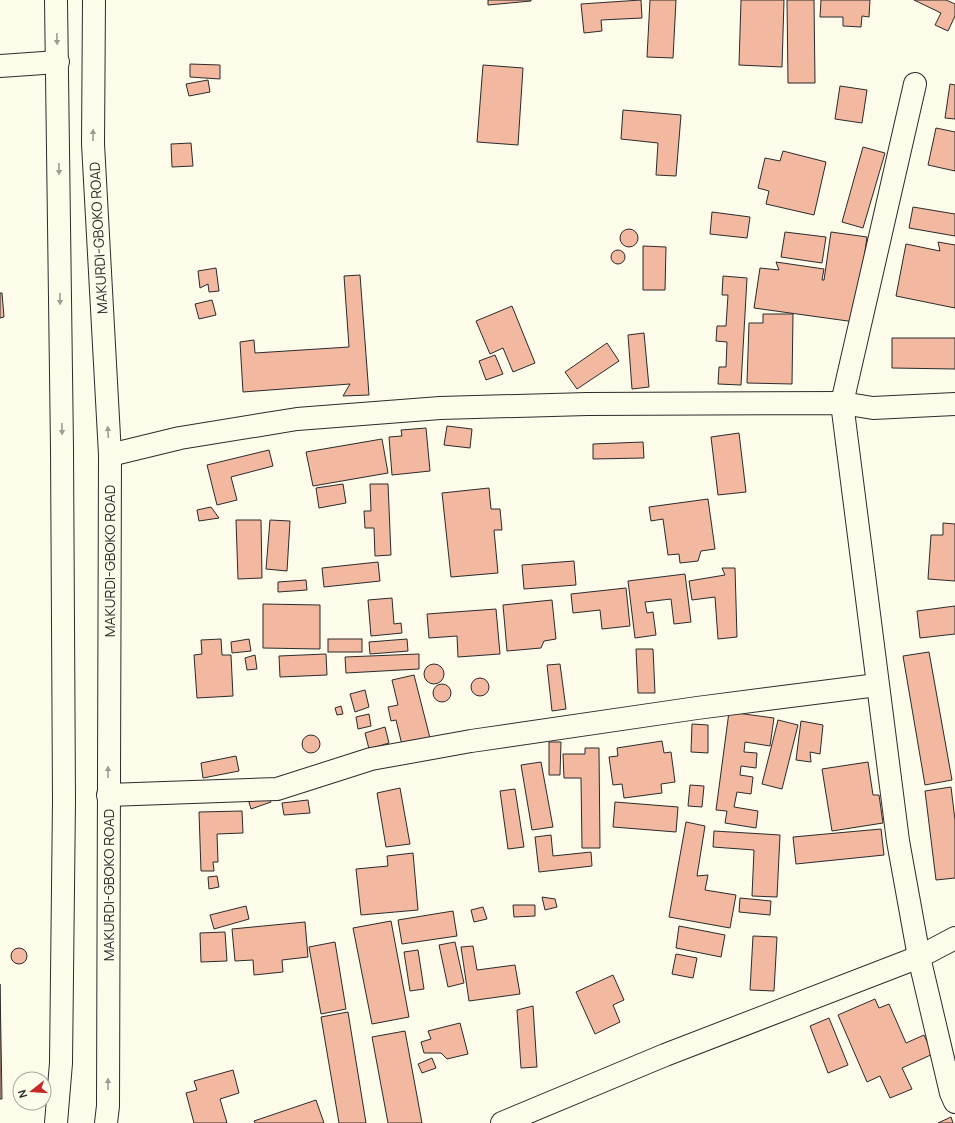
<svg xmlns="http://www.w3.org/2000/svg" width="955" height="1123" font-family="Manrope,sans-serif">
<rect width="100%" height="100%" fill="#fdfbea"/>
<g fill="#f2b8a0" stroke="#2b2b2b">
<path d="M488,0H531V1L488,5Z"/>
<path d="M641,0L642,18L601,20L602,31L584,33L581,4Z"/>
<path d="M650,0H676L673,58L647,57Z"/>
<path d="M741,0H784L782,67L739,65Z"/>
<path d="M787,0H814L815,83H788Z"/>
<path d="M821,0H870L869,17L862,16L861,27L843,26V17H820Z"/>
<path d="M914,0H946L955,4V16L948,31L935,25L941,13Z"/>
<path d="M190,64L220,65V79L190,77Z"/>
<path d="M483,65L523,68L518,145L477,142Z"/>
<path d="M208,80L210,92L189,96L186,84Z"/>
<path d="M950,84L955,85V119L945,118Z"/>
<path d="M840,86L867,90L862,123L835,119Z"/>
<path d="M623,110L681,115L676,176L656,175L658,143L621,139Z"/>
<path d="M936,128L955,132V171L928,165Z"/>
<path d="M191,143L193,166L172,167L171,144Z"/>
<path d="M863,147L885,153L863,228L842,222Z"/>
<path d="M783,151L826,162L814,215L766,204L769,191L758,188L765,158L780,161Z"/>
<path d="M913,207L955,214V236L909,228Z"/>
<path d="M712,212L750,217L747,238L710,234Z"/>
<circle cx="629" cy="238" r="9"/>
<path d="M785,232L826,237L822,263L781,257Z"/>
<path d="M831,232L867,237L855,322L754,308L760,268L779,270L776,262L824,269L822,280H824Z"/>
<path d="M938,242L955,245V308L896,296L906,244L940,251Z"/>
<path d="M643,246L666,247L665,290H643Z"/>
<circle cx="618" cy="257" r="7"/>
<path d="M216,268L219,291L209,292L208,284L200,288L198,271Z"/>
<path d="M360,275L369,395L343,396L350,384L243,392L240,342L254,340L255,353L349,347L344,276Z"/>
<path d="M723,276L747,278L741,385L718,384L719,367H726L727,342L716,341L717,326H726L728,295H722Z"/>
<path d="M0,293H2L4,317L0,318Z"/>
<path d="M212,300L216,315L199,319L195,304Z"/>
<path d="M512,306L535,363L513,372L503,348L490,354L476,321Z"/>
<path d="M763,314H793L792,384L747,383L749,323H763Z"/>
<path d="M644,333L649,387L632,389L628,335Z"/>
<path d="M892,338H955V369L892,368Z"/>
<path d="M607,343L619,361L577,389L565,372Z"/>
<path d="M495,355L503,374L486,380L479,361Z"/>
<path d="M447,426L472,429L470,448L444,445Z"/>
<path d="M426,428L430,471L392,475L389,437L402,436L401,430Z"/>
<path d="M739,433L746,492L718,495L711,437Z"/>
<path d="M382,439L388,473L313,486L306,452Z"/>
<path d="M643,442L644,458L593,459V444Z"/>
<path d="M269,450L273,466L231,477L237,500L217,505L207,465Z"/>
<path d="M343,484L346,503L319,508L316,488Z"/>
<path d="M370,484H388L391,555L375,556L374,528H365L364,511H371Z"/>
<path d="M489,488L491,509H500L502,530H494L498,573L451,577L442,493Z"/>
<path d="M708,499L715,549L701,551L698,561L680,563L679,554L668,555L663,519L651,521L649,507Z"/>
<path d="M211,507L219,518L199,521L197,510Z"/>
<path d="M236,520H261L262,578L238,579Z"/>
<path d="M270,520L290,521L287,571L266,569Z"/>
<path d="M943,523L955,524V581L928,579L931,535H943Z"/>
<path d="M574,561L576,585L524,589L522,565Z"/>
<path d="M378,562L380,581L324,587L322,568Z"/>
<path d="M722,568H735L737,637L718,639L715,597L692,600L689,581L725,575Z"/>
<path d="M685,574L691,622L674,624L671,599L645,602L647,613L653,612L656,635L635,638L628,581Z"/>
<path d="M306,580L307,590L278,592V582Z"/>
<path d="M626,588L630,626L602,629L600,610L573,613L571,594Z"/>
<path d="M392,598L394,624L401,623L402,633L371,636L368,600Z"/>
<path d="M552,600L556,639L544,641L541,648L507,651L503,605Z"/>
<path d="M263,604L320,605V649L263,648Z"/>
<path d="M955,606V634L920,638L917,611Z"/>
<path d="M496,609L500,654L458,657L457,636L429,638L427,614Z"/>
<path d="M221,639L222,655H231L233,696L197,698L194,655L202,654L201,640Z"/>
<path d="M249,639L251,651L232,653L231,642Z"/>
<rect x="328" y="639" width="34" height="13"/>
<path d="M407,639L408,651L370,654L369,642Z"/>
<path d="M636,649H653L655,693H638Z"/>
<path d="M929,652L952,780L925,785L903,656Z"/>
<path d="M326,654L327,675L280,677L279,656Z"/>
<path d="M419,654V669L346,673L345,657Z"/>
<path d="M255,655L257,669L247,670L245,658Z"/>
<path d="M560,664L566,709L552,711L547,665Z"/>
<circle cx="434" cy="674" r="10"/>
<path d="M414,675L430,738L402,745L396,720L391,721L388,707L398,705L392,680Z"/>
<circle cx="480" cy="687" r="9"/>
<circle cx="442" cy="693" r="9"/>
<path d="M365,690L369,707L355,712L350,694Z"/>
<path d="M341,706L343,714L337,715L335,708Z"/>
<path d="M729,712L774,718L770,746L745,742L744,752L757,753L756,768L741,766L740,775L753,777L751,794L737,792L734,807L758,811L756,828L725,823L727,811L716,810Z"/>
<path d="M369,714L371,726L358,729L356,717Z"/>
<path d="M778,720L798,725L782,789L762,784Z"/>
<path d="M801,721L823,725L820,754L810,752L811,762L796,760Z"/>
<path d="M692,724L708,725V753L691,752Z"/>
<path d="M385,727L389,743L369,749L365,733Z"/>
<circle cx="311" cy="744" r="9"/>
<path d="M662,741L664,753L671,752L675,782L661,784L662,793L624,798L622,784L613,785L609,757L618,756L617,748Z"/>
<path d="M549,742H561L560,775H549Z"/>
<path d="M585,748H599L600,848H582L581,778H564L563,754H585Z"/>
<path d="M236,756L239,771L203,778L201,763Z"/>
<path d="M541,762L553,827L532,830L521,765Z"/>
<path d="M868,762L873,795H879L883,823L832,831L822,769Z"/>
<path d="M690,785L704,786L702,807L688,806Z"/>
<path d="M951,787L955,820V878L936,880L925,791Z"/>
<path d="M400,788L410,844L386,847L377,793Z"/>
<path d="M515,789L524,847L508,849L500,791Z"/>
<path d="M268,793L271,802L251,809L248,799Z"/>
<path d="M308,800L310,813L284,815L282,803Z"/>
<path d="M615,802L678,807L676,832L613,827Z"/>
<path d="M242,811L243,833L217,834L218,862H213L214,871H201L199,812Z"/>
<path d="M686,822L705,826L697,876L708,875L705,890L736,895L730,928L669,917Z"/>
<path d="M881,829L884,855L796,864L793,837Z"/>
<path d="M714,831L780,835L777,897L752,896L754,850L713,847Z"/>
<path d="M551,835L553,856L591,852L592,866L539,872L535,837Z"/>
<path d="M413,853L418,910L361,915L356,869L388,866L387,856Z"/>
<path d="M217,876L219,887L209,889L208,877Z"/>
<path d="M542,897L555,899L557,907L545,910Z"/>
<path d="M740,898L771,901L770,915L739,912Z"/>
<path d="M513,905H535V916L514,917Z"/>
<path d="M246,906L249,919L214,929L210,915Z"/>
<path d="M483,907L487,919L474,922L471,910Z"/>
<path d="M453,911L457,936L402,944L398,920Z"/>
<path d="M391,921L409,1017L372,1024L353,928Z"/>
<path d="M305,922L308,957L282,960L283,972L254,975L253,960L235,961L232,929Z"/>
<path d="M679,926L725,935L721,957L676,948Z"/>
<path d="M225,932L227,961L201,962L200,933Z"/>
<path d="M753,936L777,937L774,991L750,990Z"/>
<path d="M335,942L346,1009L321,1014L309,947Z"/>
<path d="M455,942L464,983L448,987L439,945Z"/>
<path d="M473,946L477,970L515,965L520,994L469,1001L461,947Z"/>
<circle cx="19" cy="956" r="8"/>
<path d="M418,950L424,989L410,991L404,952Z"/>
<path d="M676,954L697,958L693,978L672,974Z"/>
<path d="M613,975L624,1000L613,1005L620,1022L595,1034L576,992Z"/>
<path d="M0,984L2,1099H0Z"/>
<path d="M875,999L879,1008L889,1004L906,1043L924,1035L933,1054L902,1068L912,1089L890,1098L880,1076L867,1082L838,1015Z"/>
<path d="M533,1006L537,1067L521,1068L517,1010Z"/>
<path d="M348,1012L366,1123H339L321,1017Z"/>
<path d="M829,1018L848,1065L828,1073L810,1026Z"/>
<path d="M460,1023L468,1054L447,1059L441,1053H424L421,1042L431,1039L428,1031Z"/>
<path d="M405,1031L422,1123H388L372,1037Z"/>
<path d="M432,1058L436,1068L422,1073L418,1064Z"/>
<path d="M233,1070L239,1093L220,1099L227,1123H194L186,1093L197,1090L194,1081Z"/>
<path d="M316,1100L324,1123H255L254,1121Z"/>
<path d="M951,1117L953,1123H938Z"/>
</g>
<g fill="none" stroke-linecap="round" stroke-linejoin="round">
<g stroke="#2b2b2b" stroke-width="24">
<g id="minor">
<path d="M0,66L58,62"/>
<path d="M915,84L842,403L898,841L919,957L951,1093L955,1102"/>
<path d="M110,455L180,438L297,419L440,408L587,404L842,403L873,408L955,404"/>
<path d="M108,795L277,789L371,759L471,741L697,708L877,685"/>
<path d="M502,1123L665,1055L919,957L955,938"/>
</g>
</g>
<g stroke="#2b2b2b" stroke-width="24">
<g id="primary">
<path d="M94,0L93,144L110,455L108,1106L106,1123"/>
<path d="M56,1123L61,1063L64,800L62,448L56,0"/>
</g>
</g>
<use href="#minor" stroke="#fdfbea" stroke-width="22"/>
<use href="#primary" stroke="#fdfbea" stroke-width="22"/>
</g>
<defs><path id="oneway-solid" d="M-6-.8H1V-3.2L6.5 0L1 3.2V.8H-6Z"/></defs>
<g fill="#9e9d94">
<use href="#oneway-solid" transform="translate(57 39) rotate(89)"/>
<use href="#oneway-solid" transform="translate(93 135) rotate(-90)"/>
<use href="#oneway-solid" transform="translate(59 169) rotate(89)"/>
<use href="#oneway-solid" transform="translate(60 299) rotate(89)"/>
<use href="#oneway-solid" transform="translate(62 429) rotate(89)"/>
<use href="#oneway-solid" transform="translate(108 432) rotate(-93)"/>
<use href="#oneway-solid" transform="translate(108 772) rotate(-90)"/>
<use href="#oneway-solid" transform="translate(108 1084) rotate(-90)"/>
</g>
<g text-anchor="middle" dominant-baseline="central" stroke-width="3" stroke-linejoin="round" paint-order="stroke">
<g font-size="14" fill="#2b2b2b" stroke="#fdfbea">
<text transform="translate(98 238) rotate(-93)">MAKURDI-GBOKO ROAD</text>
<text transform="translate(109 561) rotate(-90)">MAKURDI-GBOKO ROAD</text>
<text transform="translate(108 885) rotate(-90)">MAKURDI-GBOKO ROAD</text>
</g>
</g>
<g transform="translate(32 1091) rotate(253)"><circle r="19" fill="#fdfbea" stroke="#a9a89e"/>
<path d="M0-3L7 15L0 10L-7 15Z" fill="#c62828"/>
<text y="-6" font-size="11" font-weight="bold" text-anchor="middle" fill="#2b2b2b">N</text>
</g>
</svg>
